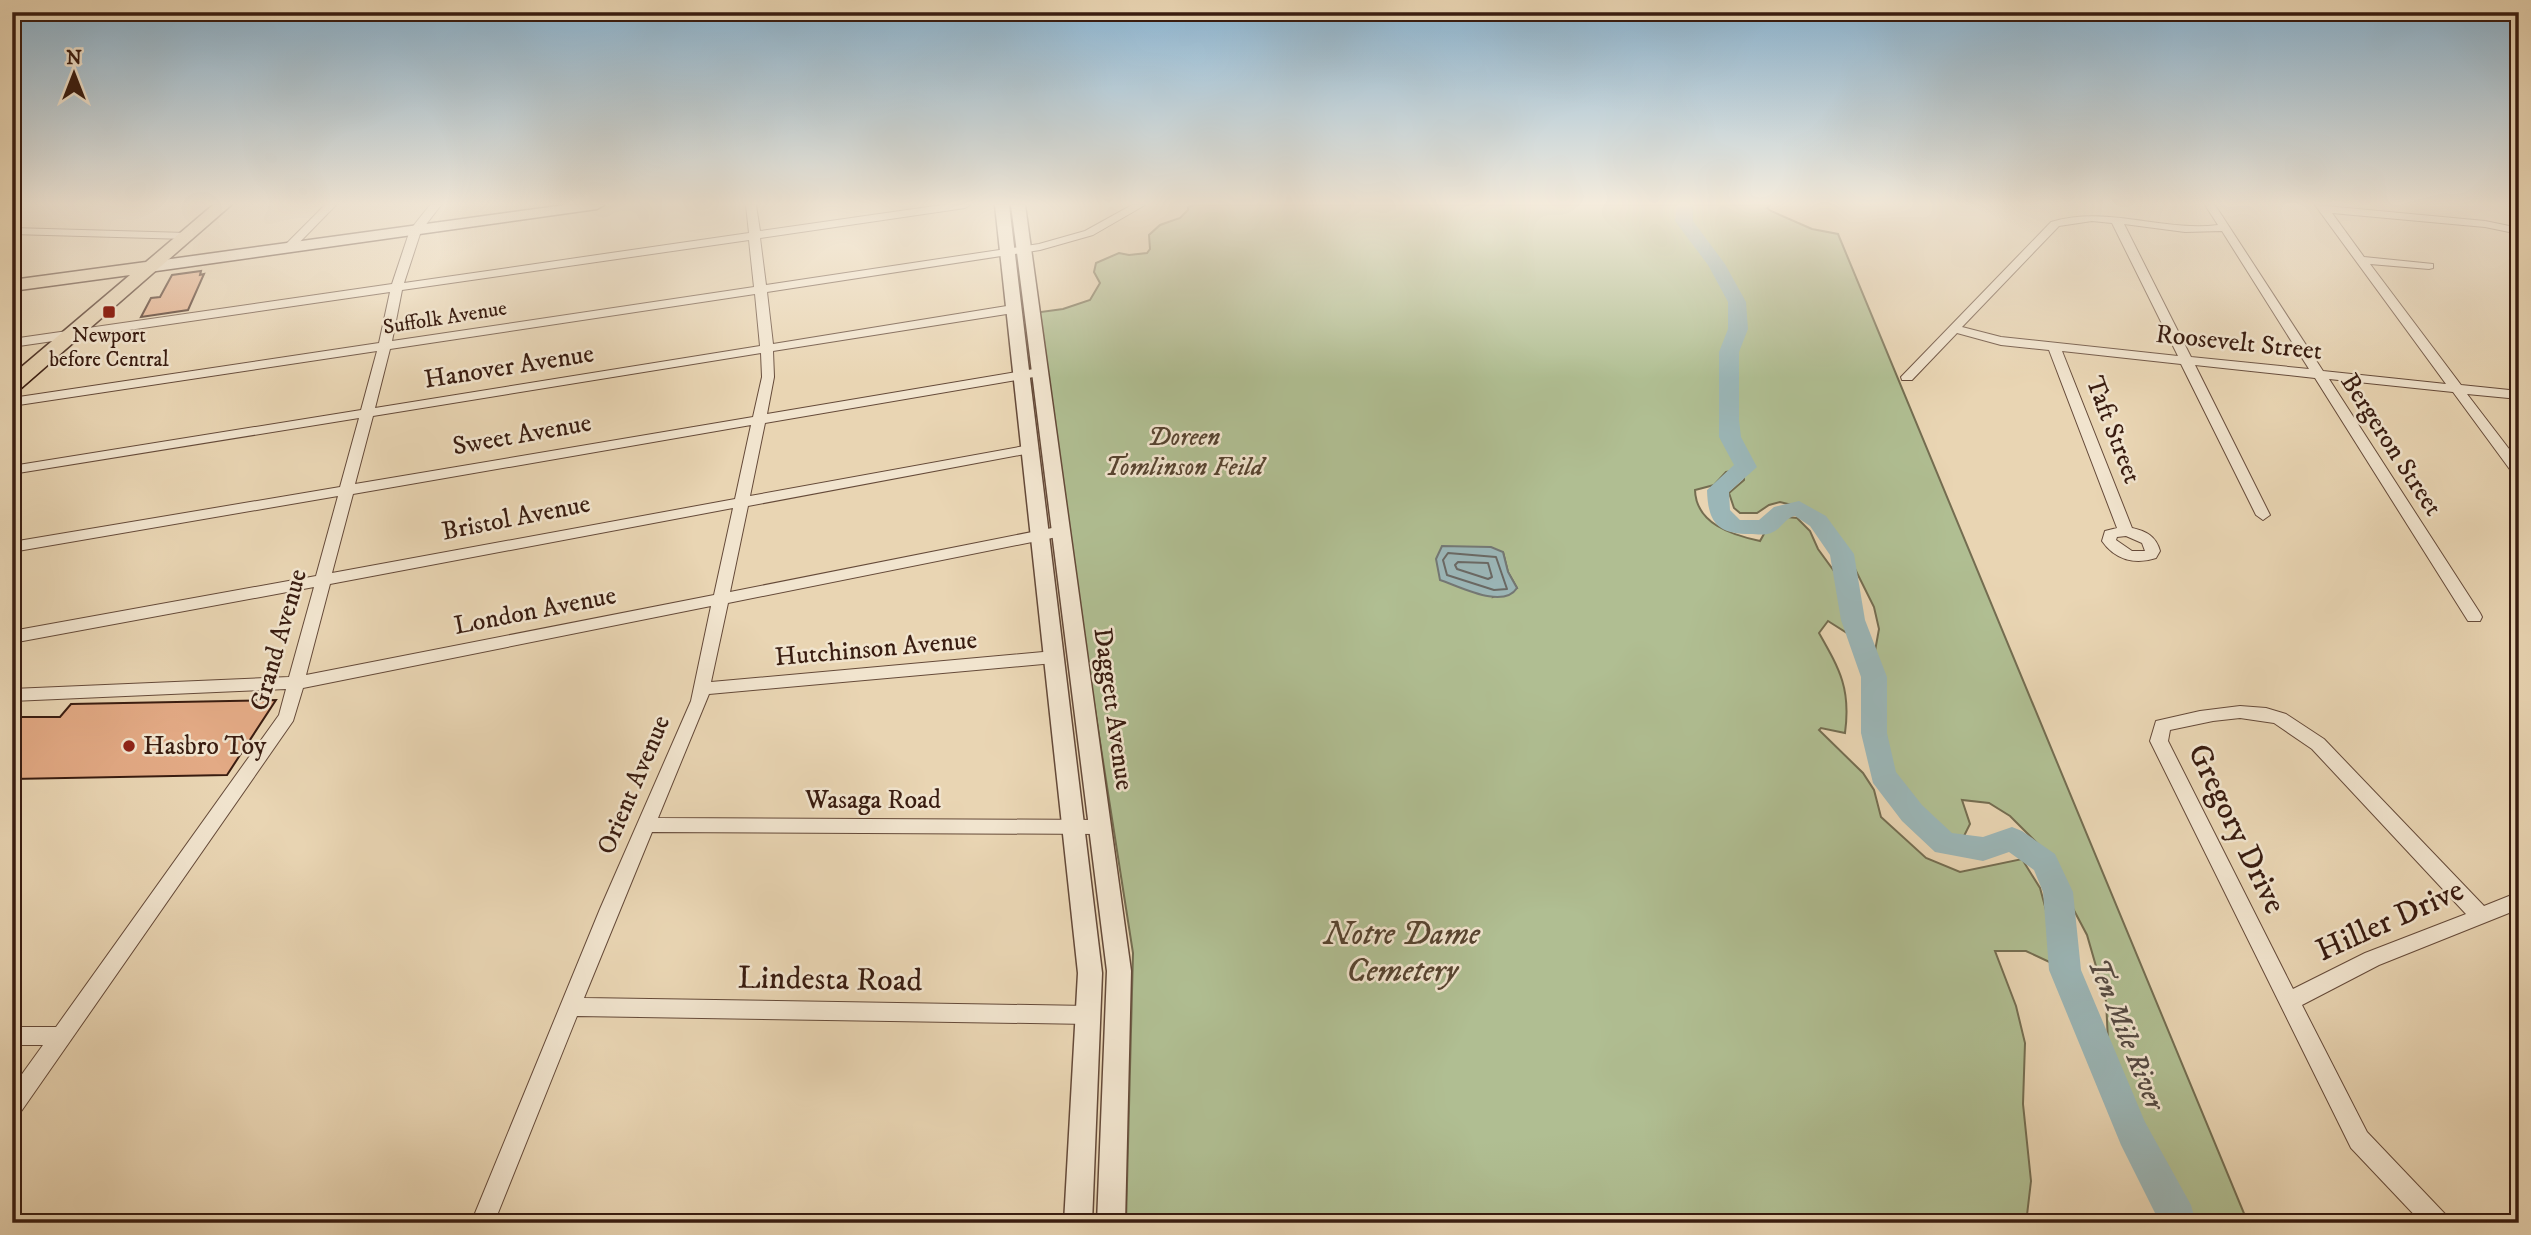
<svg xmlns="http://www.w3.org/2000/svg" width="2531" height="1235" font-family="'IM FELL DW Pica',serif">
<rect width="100%" height="100%" fill="#e9d5b3"/>
<filter id="stains"><feTurbulence type="fractalNoise" baseFrequency=".00286" numOctaves="4"/><feColorMatrix values="0 0 0 0 .2 0 0 0 0 .09 0 0 0 0 .02 0 0 0 .5 -.17"/></filter>
<radialGradient id="worn" r=".72"><stop offset=".6" stop-color="#630" stop-opacity="0"/><stop offset="1" stop-color="#630" stop-opacity=".3"/></radialGradient>
<path fill="#b0be92" stroke="#746d51" stroke-width="2" fill-rule="evenodd" d="M1194,205H1770L1767,208L1771,211L1812,229L1838,234L2248,1223H2186L2174,1186L2109,1060L2106,1001L2087,935L2040,846L2010,816L1989,803L1962,800L1970,824L1962,840L1956,843L1929,830L1907,806L1893,779L1878,687L1875,651L1879,629L1874,607L1852,563L1835,551L1817,516L1804,508L1780,502L1769,505L1757,513H1740L1734,508L1729,493L1744,480V476L1739,470L1726,472L1714,485L1695,490C1696,524 1732,535 1760,541L1774,516L1797,518L1810,531L1818,549L1839,578L1857,625L1847,633L1828,621L1819,633C1840,670 1851,689 1845,733L1821,728L1819,730L1863,773L1874,790L1881,817L1926,858L1960,872L2022,859L2040,888L2055,943L2058,966L2026,951H1995L2016,1006L2025,1043L2023,1104L2031,1181L2027,1215L2031,1223H1126L1133,953L1033,313L1063,309L1090,300L1100,283L1094,272L1096,263L1119,253L1129,255L1147,253L1150,249L1149,235L1160,225L1180,218L1188,210V207ZM1503,552L1508,572L1517,588L1493,597Z"/>
<path fill="#9bb6b7" stroke="#747874" stroke-width="2" d="M1442,546L1491,547L1503,552L1508,572L1517,588C1503,610 1459,586 1440,580L1436,559Z"/>
<g fill="none" stroke-linecap="round" stroke-linejoin="round">
<g stroke="#6a6964" stroke-width="2">
<path d="M1448,553L1496,557L1507,589L1494,590L1447,575L1443,560Z"/>
<path d="M1458,562L1488,563L1492,577L1488,579L1457,569L1455,565Z"/>
</g>
<path fill="#9bb6b7" fill-rule="evenodd" d="M1677,205H1693V221L1725,264L1746,302L1748,329L1739,352V420L1741,437L1757,467L1729,492L1730,510L1740,520H1759L1774,507L1799,501L1826,516L1854,554L1865,620L1887,677V733L1896,772L1922,805L1952,833L1983,837L2012,827L2022,831L2055,854L2073,892L2081,970L2145,1122L2191,1205L2196,1223H2160L2121,1145L2049,970L2043,892L2034,870L2009,852L1983,861L1935,852L1902,821L1873,783L1861,733V677L1841,620L1830,555L1810,526L1795,516C1785,518 1782,528 1773,532C1766,536 1757,534 1750,534C1717,534 1708,522 1707,490L1734,465L1719,437V352L1728,329V302L1708,265L1675,221Z"/>
</g>
<g fill="#e3aa85" stroke="#391c10" stroke-width="2">
<path d="M201,271L200,275L204,274L188,310L141,317L151,298L160,297L172,275Z"/>
<path d="M276,700L227,775L12,779V717H60L71,704Z"/>
</g>
<g fill="none" stroke-linecap="round" stroke-linejoin="round">
<g stroke="#654a39" stroke-width="2">
<g id="minor">
<path d="M325,205H336L292,250H284V246Z"/>
<path d="M430,205H441L421,231L404,283L749,233L746,205H756L760,231L942,205H970L965,208L760,238L766,285L1039,244L1085,231L1132,205H1145L1093,235L1040,250L767,292L773,344L1013,305L1019,309L1013,313L773,351L774,377L767,414L1040,368L1046,372L1040,376L765,423L750,496L1030,445L1037,449L1030,453L748,506L730,592L1062,526L1069,531L1062,536L728,603L711,682L1054,651L1062,657L1054,663L709,694L658,818L1101,820L1107,822L1110,827L1107,832L1101,834L652,832L584,998L1089,1006L1096,1008L1099,1015L1096,1022L1089,1024L577,1016L494,1223H471L600,909L691,701L711,606L303,688L293,721L20,1113L12,1116V1088L43,1045H12V1027H56L279,715L286,689L12,701V689L289,677L314,587L12,643V631L316,576L338,496L12,552V542L340,487L359,418L12,474V466L361,410L377,351L12,406V398L379,343L390,292L12,347V339L392,284L410,230ZM749,240L754,287L392,341L402,290ZM755,294L760,346L375,408L390,349ZM761,353L762,377L753,417L355,484L373,416ZM751,425L735,499L332,573L353,494ZM733,508L714,595L306,675L330,584Z"/>
<path d="M2205,205H2215L2323,371L2446,384L2315,205L2485,221L2519,228V234L2485,227L2332,213L2364,257L2433,264V268L2429,269L2370,264L2461,385L2519,391V399L2467,394L2519,462V476L2514,475L2453,392L2329,379L2480,613L2482,617L2480,621H2468L2315,378L2195,365L2270,515L2263,520L2256,515L2181,364L2062,351L2132,528C2146,531 2156,536 2160,551L2156,558C2135,565 2115,560 2102,541L2105,531L2117,528L2049,350L2001,345L1957,333L1912,380H1902L1901,377L2051,222C2107,205 2162,232 2218,225ZM2092,221L2112,223L2178,356L2001,337L1962,327L2059,226ZM2124,224L2185,232L2222,231L2309,369L2191,357ZM2126,536L2142,543L2145,551H2132L2116,540L2117,537Z"/>
<path d="M12,228L187,233L193,236L187,239L12,234Z"/>
<path d="M2240,706L2266,708L2286,714L2324,739L2484,906L2519,892V909L2379,965L2302,1005L2367,1132L2446,1215L2449,1223H2422L2351,1148L2150,741L2156,721L2200,711ZM2240,718L2274,723L2312,749L2466,914L2365,953L2293,989L2168,741L2170,730L2213,721Z"/>
</g>
</g>
<g stroke="#654a39" stroke-width="3">
<g id="tertiary">
<path d="M995,205H1009L1102,973L1092,1223H1064L1078,973Z"/>
<path d="M1011,205H1025L1131,971L1125,1223H1097L1107,971Z"/>
</g>
</g>
<g stroke="#391c10" stroke-width="3">
<path id="secondary" d="M565,205H604L597,209L149,272L141,267L149,262Z"/>
</g>
<g stroke="#391c10" stroke-width="3">
<path id="primary" d="M213,205H231L19,390L12,392V375L130,275L12,291V280L146,262Z"/>
</g>
<use href="#minor" fill="#f1e4ce" fill-rule="evenodd"/>
<use href="#tertiary" fill="#f1e4ce" fill-rule="evenodd"/>
<use href="#secondary" fill="#f1e4ce" fill-rule="evenodd"/>
<use href="#primary" fill="#e9d5b3" fill-rule="evenodd"/>
</g>
<linearGradient id="sky" x2="0" y2="1"><stop stop-color="#89b5d4"/><stop offset="0.54" stop-color="#f5ecdd"/><stop offset="1" stop-color="#f5ecdd" stop-opacity="0"/></linearGradient>
<rect width="2531" height="378" fill="url(#sky)"/>
<g fill="#8f2418" stroke="#f1e4ce" stroke-width="2.5">
<rect x="102" y="305" width="14" height="14" rx="3.5"/>
<circle cx="129" cy="746" r="7"/>
</g>
<g text-anchor="middle" dominant-baseline="central" stroke-width="5" stroke-linejoin="round" paint-order="stroke">
<g font-size="21" fill="#391c10" stroke="#f1e4ce">
<text transform="translate(445 318) rotate(-9)">Suffolk Avenue</text>
</g>
<g font-size="21" fill="#391c10" stroke="#f1e4ce">
<text x="109" y="336">Newport<tspan x="109" dy="24">before Central</tspan></text>
</g>
<g font-size="26" fill="#391c10" stroke="#f1e4ce">
<text transform="translate(2239 343) rotate(6)">Roosevelt Street</text>
<text transform="translate(509 367) rotate(-9)">Hanover Avenue</text>
<text transform="translate(2113 430) rotate(69)">Taft Street</text>
<text transform="translate(522 435) rotate(-10)">Sweet Avenue</text>
<text transform="translate(2391 445) rotate(57)">Bergeron Street</text>
<text transform="translate(516 518) rotate(-11)">Bristol Avenue</text>
<text transform="translate(535 611) rotate(-11)">London Avenue</text>
<text transform="translate(279 640) rotate(-74)">Grand Avenue</text>
<text transform="translate(876 649) rotate(-5)">Hutchinson Avenue</text>
<text transform="translate(1113 709) rotate(82)">Daggett Avenue</text>
<text transform="translate(634 785) rotate(-67)">Orient Avenue</text>
<text x="873" y="800">Wasaga Road</text>
</g>
<g font-size="26" font-style="italic" fill="#574430" stroke="#f1e4ce">
<text x="1184" y="437">Doreen<tspan x="1184" dy="30">Tomlinson Feild</tspan></text>
</g>
<g font-size="26" fill="#391c10" stroke="#f1e4ce" text-anchor="start">
<text x="143" y="746">Hasbro Toy</text>
</g>
<g font-size="28" font-style="italic" fill="#564a42" stroke="#f1e4ce">
<text transform="translate(2126 1034) rotate(68)">Ten Mile River</text>
</g>
<g font-size="32" fill="#391c10" stroke="#f1e4ce">
<text transform="translate(2236 829) rotate(64)">Gregory Drive</text>
<text transform="translate(2390 921) rotate(-24)">Hiller Drive</text>
<text transform="translate(830 980) rotate(1)">Lindesta Road</text>
</g>
<g font-size="32" font-style="italic" fill="#574430" stroke="#f1e4ce">
<text x="1402" y="935">Notre Dame<tspan x="1402" dy="37">Cemetery</tspan></text>
</g>
</g>
<rect width="2531" height="1235" fill="none" stroke="#e9d5b3" stroke-width="42"/>
<rect x="14" y="14" width="2503" height="1207" fill="none" stroke="#391c10" stroke-width="3.5"/>
<rect x="21" y="21" width="2489" height="1193" fill="none" stroke="#391c10" stroke-width="2"/>
<g transform="translate(74 74)" stroke="#f1e4ce" stroke-width="5" paint-order="stroke">
<path d="M0-5L12 26L0 18L-12 26Z" fill="#391c10"/>
<text y="-10" font-size="19" font-weight="bold" text-anchor="middle" fill="#391c10">N</text>
</g>
<rect width="100%" height="100%" filter="url(#stains)"/>
<rect width="100%" height="100%" fill="url(#worn)"/>
</svg>
